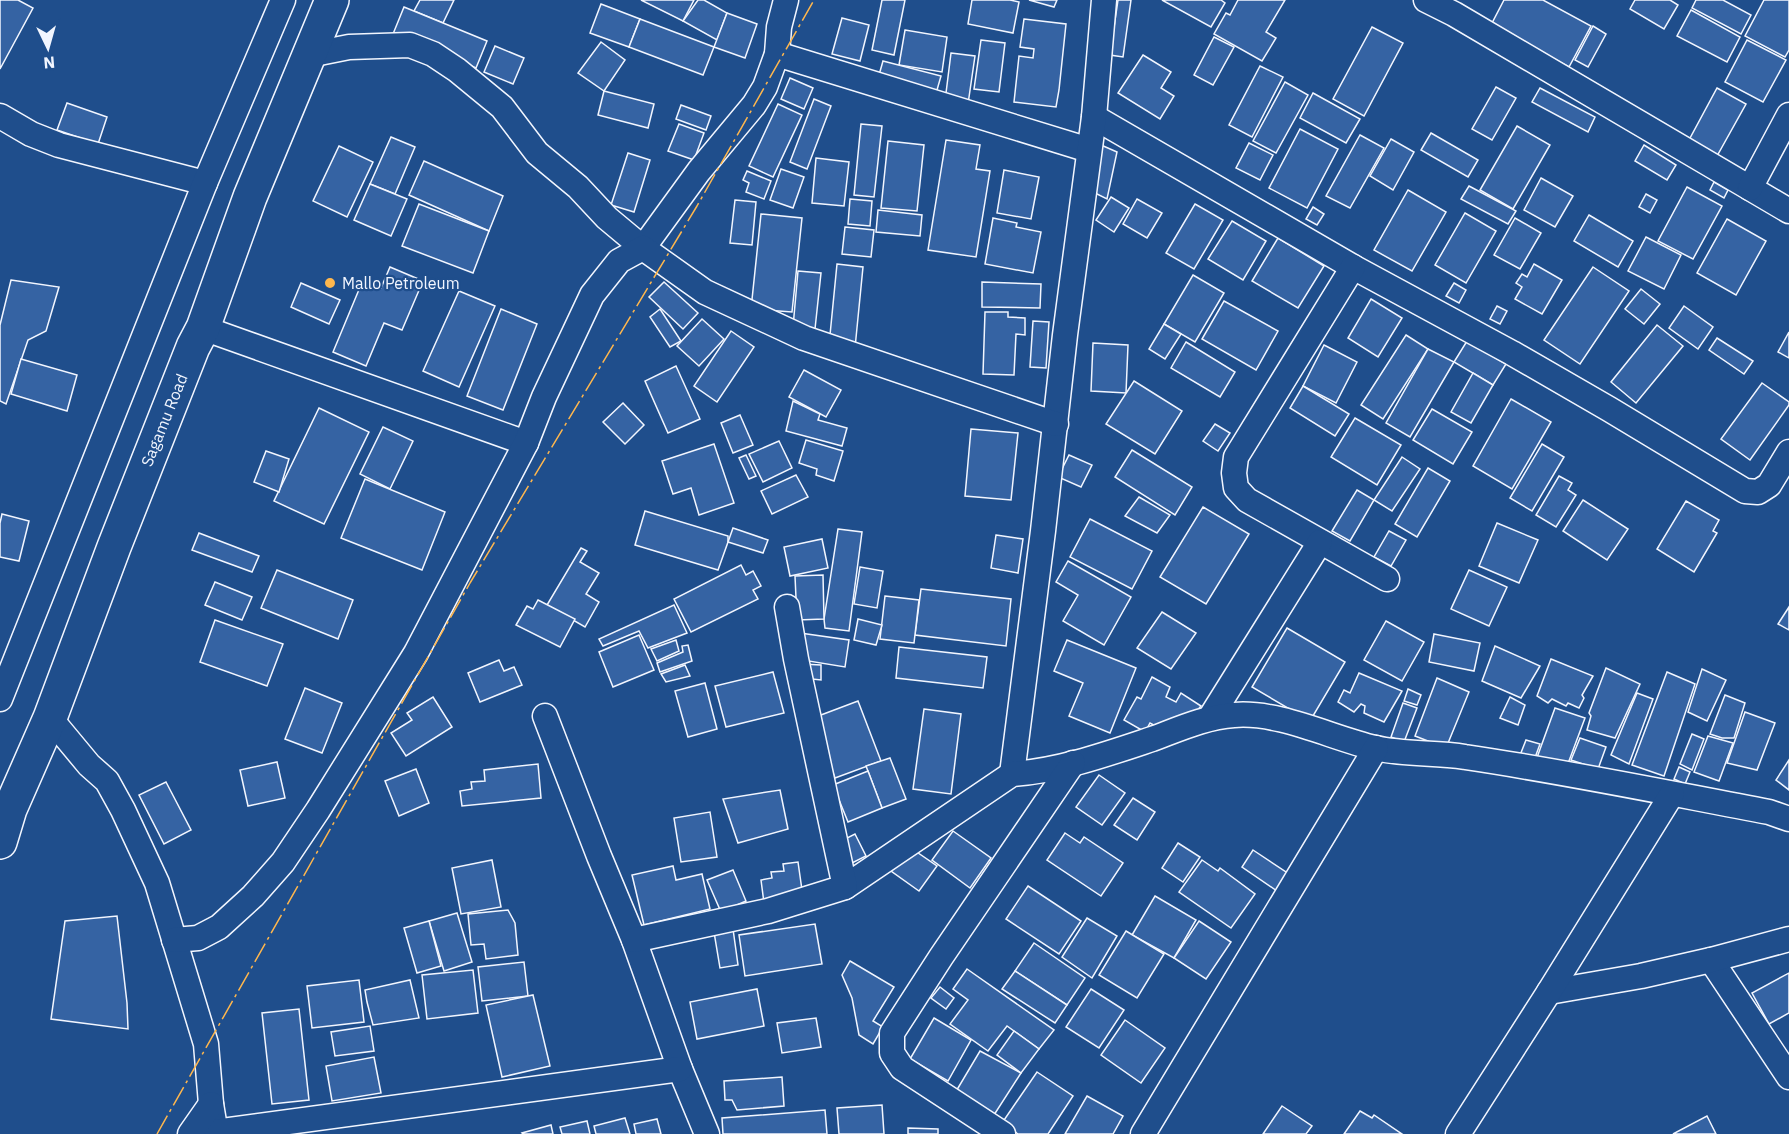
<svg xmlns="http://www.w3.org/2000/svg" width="1789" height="1134" font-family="'IBM Plex Sans',sans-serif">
<rect width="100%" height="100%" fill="#1f4e8c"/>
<g fill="#3563a3" stroke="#f2f6ff" stroke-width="1.5">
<path d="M0,0H18L33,8L0,69Z"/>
<path d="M420,0H454L443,23L414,11Z"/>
<path d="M641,0H694L683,21Z"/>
<path d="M698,0H704L727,13L717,40L683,21Z"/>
<path d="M882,0H905L894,55L872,50Z"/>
<path d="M972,0H1010L1019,2L1013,33L968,24Z"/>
<path d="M1029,0H1057L1054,7Z"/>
<path d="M1118,0H1131L1123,57L1110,55Z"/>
<path d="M1162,0H1221L1225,3L1211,27Z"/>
<path d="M1238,0H1285L1266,32L1276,38L1262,61L1214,34L1226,13L1230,15Z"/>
<path d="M1504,0H1543L1591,26L1569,67L1491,25Z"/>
<path d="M1635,0H1670L1678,5L1664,29L1630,9Z"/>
<path d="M1696,0H1723L1751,15L1741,34L1692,8Z"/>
<path d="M1764,0H1789V50L1785,57L1745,36Z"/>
<path d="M601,4L640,19L629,47L590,33Z"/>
<path d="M404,7L487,41L476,68L393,34Z"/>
<path d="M1691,10L1740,37L1727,62L1677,36Z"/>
<path d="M727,13L757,24L745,58L714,47Z"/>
<path d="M842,18L869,25L860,61L832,54Z"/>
<path d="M640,19L714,47L703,75L629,47Z"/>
<path d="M1024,19L1066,24L1059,90L1056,107L1014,102L1019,56L1033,58L1034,49L1020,47Z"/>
<path d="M1593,26L1606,34L1588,67L1575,60Z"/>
<path d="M1372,27L1403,43L1364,116L1333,99Z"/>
<path d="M905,30L947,37L942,72L899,65Z"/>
<path d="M1214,37L1234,47L1213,85L1194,75Z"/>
<path d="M981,40L1005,43L999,92L974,89Z"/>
<path d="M1747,40L1786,60L1763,102L1725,82Z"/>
<path d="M601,42L625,60L604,91L578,73Z"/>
<path d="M495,46L524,58L513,84L484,72Z"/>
<path d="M951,53L975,56L968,104L945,101Z"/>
<path d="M1143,55L1171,72L1161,88L1174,96L1160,119L1118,93Z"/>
<path d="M883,61L941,76L935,97L877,82Z"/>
<path d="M1260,66L1283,77L1252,137L1229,125Z"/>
<path d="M790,78L813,88L804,109L781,99Z"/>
<path d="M1285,82L1308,95L1276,153L1253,141Z"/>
<path d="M1496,87L1516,98L1492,140L1472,129Z"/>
<path d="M1540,88L1595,117L1588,132L1532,102Z"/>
<path d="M1717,88L1746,104L1717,156L1689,140Z"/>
<path d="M604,91L654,104L648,128L598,115Z"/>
<path d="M1313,93L1360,119L1346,143L1300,118Z"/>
<path d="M814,99L831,106L807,169L790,162Z"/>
<path d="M67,103L107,117L98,144L57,130Z"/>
<path d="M778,104L802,115L773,177L749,166Z"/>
<path d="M681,105L711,116L706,130L676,119Z"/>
<path d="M679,124L704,133L694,160L668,151Z"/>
<path d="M861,124L882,126L874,197L854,195Z"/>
<path d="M1517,126L1550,145L1513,209L1480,190Z"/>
<path d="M1300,129L1338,149L1307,208L1269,188Z"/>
<path d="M1431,133L1478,160L1468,177L1421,150Z"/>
<path d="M1360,135L1384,148L1350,208L1326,196Z"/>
<path d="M391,137L415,147L395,194L370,184Z"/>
<path d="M1391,139L1414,152L1393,190L1370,176Z"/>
<path d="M946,140L980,145L976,169L990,171L976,257L928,250Z"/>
<path d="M888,141L924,145L917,211L881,208Z"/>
<path d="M1249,143L1273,155L1260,180L1236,168Z"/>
<path d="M1101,145L1117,152L1107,199L1093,192Z"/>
<path d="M1644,145L1676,165L1667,180L1635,161Z"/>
<path d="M339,146L373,162L347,217L313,201Z"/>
<path d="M628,153L650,160L634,212L611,205Z"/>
<path d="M816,158L849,162L844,206L812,203Z"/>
<path d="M424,161L503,196L489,231L409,195Z"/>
<path d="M781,169L804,177L793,208L770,200Z"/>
<path d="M1004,170L1039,177L1031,219L997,213Z"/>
<path d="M747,171L771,181L764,199L746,192L749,183L743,180Z"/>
<path d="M1541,178L1573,196L1555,227L1524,210Z"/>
<path d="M1714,182L1728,190L1724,198L1710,190Z"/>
<path d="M370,184L407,199L391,236L354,220Z"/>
<path d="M1469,186L1516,211L1508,224L1461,199Z"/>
<path d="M1687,187L1722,206L1693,259L1658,241Z"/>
<path d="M1408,190L1446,212L1412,271L1374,250Z"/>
<path d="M1646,194L1657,200L1650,213L1639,207Z"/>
<path d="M1111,197L1129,208L1114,232L1096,220Z"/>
<path d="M850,199L872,201L870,226L848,224Z"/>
<path d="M1137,199L1162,213L1147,238L1123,224Z"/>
<path d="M735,200L756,202L752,245L730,243Z"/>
<path d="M419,204L489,231L473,273L402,246Z"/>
<path d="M1195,204L1223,220L1194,269L1166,253Z"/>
<path d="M1313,207L1324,214L1317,225L1306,219Z"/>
<path d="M878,210L922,215L920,236L876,232Z"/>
<path d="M1465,213L1496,231L1466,283L1435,265Z"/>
<path d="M761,214L802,218L792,312L751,309Z"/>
<path d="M1589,215L1633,241L1618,267L1574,241Z"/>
<path d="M993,218L1017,223L1016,227L1041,232L1033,273L985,264Z"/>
<path d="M1515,218L1541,233L1520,269L1494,255Z"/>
<path d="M1727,219L1766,241L1736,295L1697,273Z"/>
<path d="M1232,221L1266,241L1243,280L1208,259Z"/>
<path d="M845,227L874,230L871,257L842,254Z"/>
<path d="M1646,237L1681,255L1664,289L1628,271Z"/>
<path d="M1278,238L1324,266L1298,308L1252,281Z"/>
<path d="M837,264L863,267L855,348L829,345Z"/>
<path d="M1534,264L1562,280L1542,314L1515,299L1522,287L1516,283L1522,274L1527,277Z"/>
<path d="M390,267L423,281L402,330L384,323L366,366L333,352L363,280L381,288Z"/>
<path d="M1593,267L1629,291L1580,364L1544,340Z"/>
<path d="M798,271L821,273L815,329L793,327Z"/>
<path d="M1193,275L1224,293L1195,342L1164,324Z"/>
<path d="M11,280L59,287L46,331L28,340L6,404L0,401V325Z"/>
<path d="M664,282L698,313L683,329L649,297Z"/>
<path d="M982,282L1041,284L1040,308L982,307Z"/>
<path d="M301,283L340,300L329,324L291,307Z"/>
<path d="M1454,283L1466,290L1459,303L1446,296Z"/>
<path d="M1641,289L1660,304L1644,324L1625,309Z"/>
<path d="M459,291L495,306L459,387L423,371Z"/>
<path d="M1371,299L1402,318L1378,357L1348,338Z"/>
<path d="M1224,301L1278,331L1256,370L1202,339Z"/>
<path d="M1497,306L1507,311L1500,324L1490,319Z"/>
<path d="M1684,306L1713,327L1698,349L1669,328Z"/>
<path d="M501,309L537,324L503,410L467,396Z"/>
<path d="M660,309L681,341L670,347L650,317Z"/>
<path d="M985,312H1008V317L1025,318V335L1016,334L1014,375L983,374Z"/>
<path d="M702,319L724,339L699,366L677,346Z"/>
<path d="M1033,321L1049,322L1046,368L1030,367Z"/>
<path d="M1164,324L1181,334L1165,359L1149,349Z"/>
<path d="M1657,325L1683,346L1636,403L1611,382Z"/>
<path d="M731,331L754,347L717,402L694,386Z"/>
<path d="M1789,332V358L1778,352Z"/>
<path d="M1406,335L1428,349L1383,419L1361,405Z"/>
<path d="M1717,338L1753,361L1744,374L1709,350Z"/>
<path d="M1467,341L1506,364L1493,385L1454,362Z"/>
<path d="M1186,342L1235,372L1220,397L1171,368Z"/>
<path d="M1093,343L1128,345L1126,393L1091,391Z"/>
<path d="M1324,345L1357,362L1336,403L1303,386Z"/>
<path d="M1428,349L1454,362L1410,437L1386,423Z"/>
<path d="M21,359L77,375L67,411L11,394Z"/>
<path d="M676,366L700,419L668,433L645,381Z"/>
<path d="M804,370L841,390L826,417L789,397Z"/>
<path d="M1473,373L1493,385L1471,423L1451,412Z"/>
<path d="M1134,381L1182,411L1155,454L1106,424Z"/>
<path d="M1762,383L1789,402V405L1750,460L1721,439Z"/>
<path d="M1303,386L1349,414L1335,436L1290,408Z"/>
<path d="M1511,399L1551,422L1512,489L1473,466Z"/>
<path d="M793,401L820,414L818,420L847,428L842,446L786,431Z"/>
<path d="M623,403L644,425L625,444L603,422Z"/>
<path d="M319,408L369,432L324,524L274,501Z"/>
<path d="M1432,409L1472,432L1453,464L1413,440Z"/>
<path d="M740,415L753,445L733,453L721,423Z"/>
<path d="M1355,418L1401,445L1377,485L1331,457Z"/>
<path d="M1215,424L1230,433L1218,451L1203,441Z"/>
<path d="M383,427L413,441L390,489L360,474Z"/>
<path d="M971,429L1018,433L1011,500L965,496Z"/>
<path d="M806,440L843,451L834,481L816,475L817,469L799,463Z"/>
<path d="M779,441L792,468L763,482L749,454Z"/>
<path d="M714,444L734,503L699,515L691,488L673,494L662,461Z"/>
<path d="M1542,444L1564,457L1532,511L1510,498Z"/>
<path d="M1132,450L1192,487L1175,515L1115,477Z"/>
<path d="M266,451L289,459L279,492L254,482Z"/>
<path d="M746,455L756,476L749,479L739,458Z"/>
<path d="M1069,455L1092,465L1081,487L1058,477Z"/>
<path d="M1402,457L1420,469L1392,511L1374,500Z"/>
<path d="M1428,468L1450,481L1417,537L1395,524Z"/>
<path d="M796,475L808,497L772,514L761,491Z"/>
<path d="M1559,476L1572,483L1568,490L1576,495L1556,527L1536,515Z"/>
<path d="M365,479L445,512L422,570L341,538Z"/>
<path d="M1357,490L1374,500L1350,541L1332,531Z"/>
<path d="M1139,497L1170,515L1157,533L1125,516Z"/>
<path d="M1583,500L1628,529L1607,560L1563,531Z"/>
<path d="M1686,501L1719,520L1713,531L1717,533L1694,572L1657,549Z"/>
<path d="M1203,507L1249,534L1206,604L1160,577Z"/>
<path d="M645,511L728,536V542L718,570L635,545Z"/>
<path d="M2,514L29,521L19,561L0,557V523Z"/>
<path d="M1090,519L1152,551L1132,589L1070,557Z"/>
<path d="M1497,523L1538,540L1519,583L1479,566Z"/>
<path d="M733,528L768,540L763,553L728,542Z"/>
<path d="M838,529L862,532L849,631L825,628L824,619Z"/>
<path d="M1389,531L1406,540L1391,566L1374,557Z"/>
<path d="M199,533L259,556L252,572L192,550Z"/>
<path d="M996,535L1023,539L1018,573L991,568Z"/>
<path d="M822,539L828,568L790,576L784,547Z"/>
<path d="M581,548L587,551L580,562L599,573L586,594L599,602L585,627L547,605Z"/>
<path d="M1068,561L1131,597L1104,645L1063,621L1078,595L1056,582Z"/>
<path d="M741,565L746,575L753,571L761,586L753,590L758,599L691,632L674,599Z"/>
<path d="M860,567L883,571L877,608L854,604Z"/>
<path d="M277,570L353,600L338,639L261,608Z"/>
<path d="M1469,570L1507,587L1489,626L1451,609Z"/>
<path d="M823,575L824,619L797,620L795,576Z"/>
<path d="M215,582L252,597L242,620L205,605Z"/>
<path d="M921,589L1011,599L1006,646L915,635Z"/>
<path d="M885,596L919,600L914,643L880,639Z"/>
<path d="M538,600L575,619L560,647L516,625L527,606L533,609Z"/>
<path d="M674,605L687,633L648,648L639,631L603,646L599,639Z"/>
<path d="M1789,607V630L1778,624Z"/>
<path d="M1162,612L1196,633L1171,669L1137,648Z"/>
<path d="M858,619L882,625L876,645L854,640Z"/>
<path d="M215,620L283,644L267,686L200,662Z"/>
<path d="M1386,621L1424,642L1402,681L1364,660Z"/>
<path d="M1287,628L1345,662L1310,721L1252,687Z"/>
<path d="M800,633L849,640L845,667L796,659Z"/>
<path d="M1434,634L1480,643L1474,671L1429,662Z"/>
<path d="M639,635L654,670L613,687L599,652Z"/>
<path d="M676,640L679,651L657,661L651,649Z"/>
<path d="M1067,640L1136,668L1110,733L1069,716L1083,683L1054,671Z"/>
<path d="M688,645L692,661L660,672L657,663L683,652L682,646Z"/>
<path d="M1495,646L1540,666L1521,698L1482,681Z"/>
<path d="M899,647L987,657L983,688L896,678Z"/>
<path d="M1551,659L1593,676L1582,695L1584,698L1579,708L1568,703L1566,706L1552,699L1548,703L1537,696Z"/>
<path d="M499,660L504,671L514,667L522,685L480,702L468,673Z"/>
<path d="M802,664L821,665V680L803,678Z"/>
<path d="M685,665L690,676L666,682L661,674Z"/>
<path d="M1606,668L1640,684L1615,738L1587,730L1591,716L1589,713Z"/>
<path d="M1702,669L1726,680L1707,721L1688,712Z"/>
<path d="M773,672L784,713L726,727L715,686Z"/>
<path d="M1667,672L1695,684L1664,776L1632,765Z"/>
<path d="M1359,673L1402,691L1384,722L1364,713L1365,706L1361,704L1354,712L1338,702L1344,690L1350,693Z"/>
<path d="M1152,677L1170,687L1166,697L1176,702L1181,693L1201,706L1187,723L1173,718L1161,729L1150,723L1145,732L1124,720L1137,697L1141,699Z"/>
<path d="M1437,678L1469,692L1446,748L1415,736Z"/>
<path d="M705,683L717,729L688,737L675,691Z"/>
<path d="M305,688L342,703L322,753L285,739Z"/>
<path d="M1408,689L1421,695L1417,705L1404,701Z"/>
<path d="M1637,693L1653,699L1629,764L1611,755Z"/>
<path d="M1725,695L1745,703L1734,738H1722L1710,734Z"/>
<path d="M433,697L452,727L406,756L391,733L412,720L407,713Z"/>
<path d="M1510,697L1525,705L1518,725L1500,718Z"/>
<path d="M858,701L881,761L835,778L813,718Z"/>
<path d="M1403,703L1417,708L1404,742L1391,737Z"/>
<path d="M1555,708L1585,718L1566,769L1535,763Z"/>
<path d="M924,709L961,714L951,794L913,789Z"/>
<path d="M1745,712L1775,723L1757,770L1727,763Z"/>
<path d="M1692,734L1704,739L1692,770L1680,764Z"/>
<path d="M1708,736L1733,743L1719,781L1694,772Z"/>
<path d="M1580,738L1606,747L1598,769L1571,760Z"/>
<path d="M1526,740L1540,744L1532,766L1517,763Z"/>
<path d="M890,758L906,799L882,808L866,766Z"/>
<path d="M1789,760V790L1776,780Z"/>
<path d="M277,762L285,798L248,806L240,770Z"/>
<path d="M538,764L541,798L462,806L460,791L472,789L471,782L485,781L484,770Z"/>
<path d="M1679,767L1690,772L1685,784L1674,779Z"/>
<path d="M416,769L429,803L399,816L385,781Z"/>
<path d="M868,771L882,808L848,822L833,785Z"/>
<path d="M1099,775L1125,793L1102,825L1076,807Z"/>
<path d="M166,782L191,830L164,844L139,795Z"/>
<path d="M780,790L788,829L738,843L723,799Z"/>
<path d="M1133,798L1155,812L1137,840L1114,825Z"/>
<path d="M710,812L717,857L681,862L674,818Z"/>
<path d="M953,831L991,858L970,888L932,860Z"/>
<path d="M1065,833L1080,843L1084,837L1123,863L1101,896L1047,860Z"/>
<path d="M855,834L866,856L852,863L841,841Z"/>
<path d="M1178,843L1200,857L1183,882L1162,868Z"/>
<path d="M908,846L937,866L919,891L891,871Z"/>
<path d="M1253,850L1289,874L1277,891L1242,867Z"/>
<path d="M492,860L501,907L461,914L452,868Z"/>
<path d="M1202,860L1218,871L1220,868L1255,894L1231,928L1179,892Z"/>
<path d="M798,862L803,897L764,903L761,880L772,878L771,872L784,871L783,864Z"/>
<path d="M673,866L676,880L702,874L710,909L644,925L632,875Z"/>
<path d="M733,870L746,901L721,912L707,880Z"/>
<path d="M1028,886L1081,921L1059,954L1006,919Z"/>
<path d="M1155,896L1196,920L1174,958L1132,935Z"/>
<path d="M508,910L515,923L518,955L486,959L484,944L471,945L468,914Z"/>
<path d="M457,913L472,962L444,971L429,921Z"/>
<path d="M117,916L127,1003L128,1029L51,1019L65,921Z"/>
<path d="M1087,918L1117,936L1092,978L1062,957Z"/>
<path d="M429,921L441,966L417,973L404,928Z"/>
<path d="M1199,921L1231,942L1206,979L1174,958Z"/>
<path d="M815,924L822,964L745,976L739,935Z"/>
<path d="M733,929L738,965L720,968L714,932Z"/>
<path d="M1126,931L1164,954L1137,998L1099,975Z"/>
<path d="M1034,943L1085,978L1067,1005L1015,971Z"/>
<path d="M850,961L894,987L873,1021L883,1027L873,1044L859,1035L852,998L842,975Z"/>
<path d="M524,962L528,996L482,1001L478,967Z"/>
<path d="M967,969L1054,1030L1039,1049L1007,1026L988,1051L950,1024L968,1000L953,989Z"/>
<path d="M473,970L478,1013L427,1019L422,975Z"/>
<path d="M1015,971L1067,1005L1055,1023L1002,989Z"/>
<path d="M1789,973V1013L1769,1024L1752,993Z"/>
<path d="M359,980L364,1022L312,1028L307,986Z"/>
<path d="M410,980L419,1018L373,1025L367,1002L365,990Z"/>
<path d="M940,987L954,998L946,1009L931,998Z"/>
<path d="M757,989L764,1026L697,1039L690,1002Z"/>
<path d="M1091,989L1124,1010L1099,1048L1066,1027Z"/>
<path d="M533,995L550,1066L502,1077L486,1005Z"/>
<path d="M299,1009L309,1100L272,1104L262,1013Z"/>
<path d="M816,1018L821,1047L782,1053L777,1023Z"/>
<path d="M934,1018L971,1040L948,1081L910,1059Z"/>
<path d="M1125,1020L1165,1048L1141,1083L1101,1055Z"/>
<path d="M370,1026L374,1051L335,1056L331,1032Z"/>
<path d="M1014,1031L1039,1049L1021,1073L997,1055Z"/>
<path d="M980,1051L1021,1073L994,1115L955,1093Z"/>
<path d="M374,1057L381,1093L332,1101L326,1066Z"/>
<path d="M1037,1072L1073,1096L1048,1134H1018L1002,1123Z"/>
<path d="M782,1077L784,1106L737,1110L732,1100H725L724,1081Z"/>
<path d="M1087,1096L1123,1116L1113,1134H1065Z"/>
<path d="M882,1105L884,1134H839L837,1108Z"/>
<path d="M1282,1106L1312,1126L1306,1134H1263Z"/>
<path d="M825,1110L827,1134H723L722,1118Z"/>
<path d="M1360,1111L1372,1118L1374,1115L1402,1134H1344Z"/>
<path d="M1707,1116L1716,1134H1673Z"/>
<path d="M625,1118L630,1134H596L594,1126Z"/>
<path d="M657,1119L661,1134H636L634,1124Z"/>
<path d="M587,1121L590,1134H562L560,1127Z"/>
<path d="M551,1125L553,1134H523L522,1133Z"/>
<path d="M908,1128L938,1129V1134H908Z"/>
</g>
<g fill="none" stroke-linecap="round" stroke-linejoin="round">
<g stroke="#f2f6ff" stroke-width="27">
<g id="minor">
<path d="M1426,0L1454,14L1789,211"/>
<path d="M777,54L1089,150"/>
<path d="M309,55L349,47L410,45L433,54L457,70L502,107L537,153L578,187L607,218L643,248L699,171L754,105L765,87L777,54L779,27L786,0"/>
<path d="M0,116L31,134L59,145L205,183"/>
<path d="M1094,117L1353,267L1512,353L1609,409L1745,491L1758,492L1769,485L1789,452"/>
<path d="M1750,188L1789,115"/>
<path d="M1353,267L1236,457L1234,473L1236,488L1247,500L1387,579"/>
<path d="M203,328L526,443"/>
<path d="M0,699L205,183L283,0"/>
<path d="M545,716L599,856L634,940L680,1069L707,1134"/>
<path d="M50,718L89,765L107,781L123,810L157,883L206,1044L211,1104L216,1134"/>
<path d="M1210,718L1320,542"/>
<path d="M1012,774L1043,531L1065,335L1094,117L1104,0"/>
<path d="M845,887L1012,774C1059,771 1107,754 1152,739C1179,729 1205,717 1234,715C1279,711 1332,738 1375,748C1404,755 1436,752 1465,757C1567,772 1668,793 1769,812L1789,819"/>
<path d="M174,940L198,938L219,927L253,896L283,862L318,810L416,653L526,443L544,397L592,295L619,261L643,248L705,292L804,338L1056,424"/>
<path d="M634,940L768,911L845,887L796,659L787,607"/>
<path d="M1711,960L1789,1077"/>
<path d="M1549,992L1641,976L1711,960L1789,939"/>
<path d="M215,1132L680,1069"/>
<path d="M190,1134L211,1104"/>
<path d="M1003,1134L902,1068L892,1053V1033L941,957L1073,763"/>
<path d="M1143,1134L1376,748"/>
<path d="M1458,1134L1549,992L1672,794"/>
</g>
</g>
<g stroke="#f2f6ff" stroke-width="36">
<path id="highway" d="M0,842L10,809L50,718L114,547L193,347L203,328L250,197L332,0"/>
</g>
<use href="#minor" stroke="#1f4e8c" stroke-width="24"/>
<use href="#highway" stroke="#1f4e8c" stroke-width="33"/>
<path stroke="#ffb74d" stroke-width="1.5" stroke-dasharray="21 4.5 3 4.5" stroke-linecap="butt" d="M157,1134L470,583L697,206L814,0"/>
</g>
<circle fill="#ffb74d" stroke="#1f4e8c" stroke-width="2" cx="330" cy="283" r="6"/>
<g text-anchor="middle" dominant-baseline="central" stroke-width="4.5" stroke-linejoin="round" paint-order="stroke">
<g font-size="16" fill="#f2f6ff" stroke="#1f4e8c" text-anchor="start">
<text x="342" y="283">Mallo Petroleum</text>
</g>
<g font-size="16" fill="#f2f6ff" stroke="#1f4e8c">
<text transform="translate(164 420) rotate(-68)">Sagamu Road</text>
</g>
</g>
<g transform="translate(48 48) rotate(175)" stroke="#1f4e8c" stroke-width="4.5" paint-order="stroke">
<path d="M0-4.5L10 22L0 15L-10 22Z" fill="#f2f6ff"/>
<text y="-9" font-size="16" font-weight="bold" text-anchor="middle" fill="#f2f6ff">N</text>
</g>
</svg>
